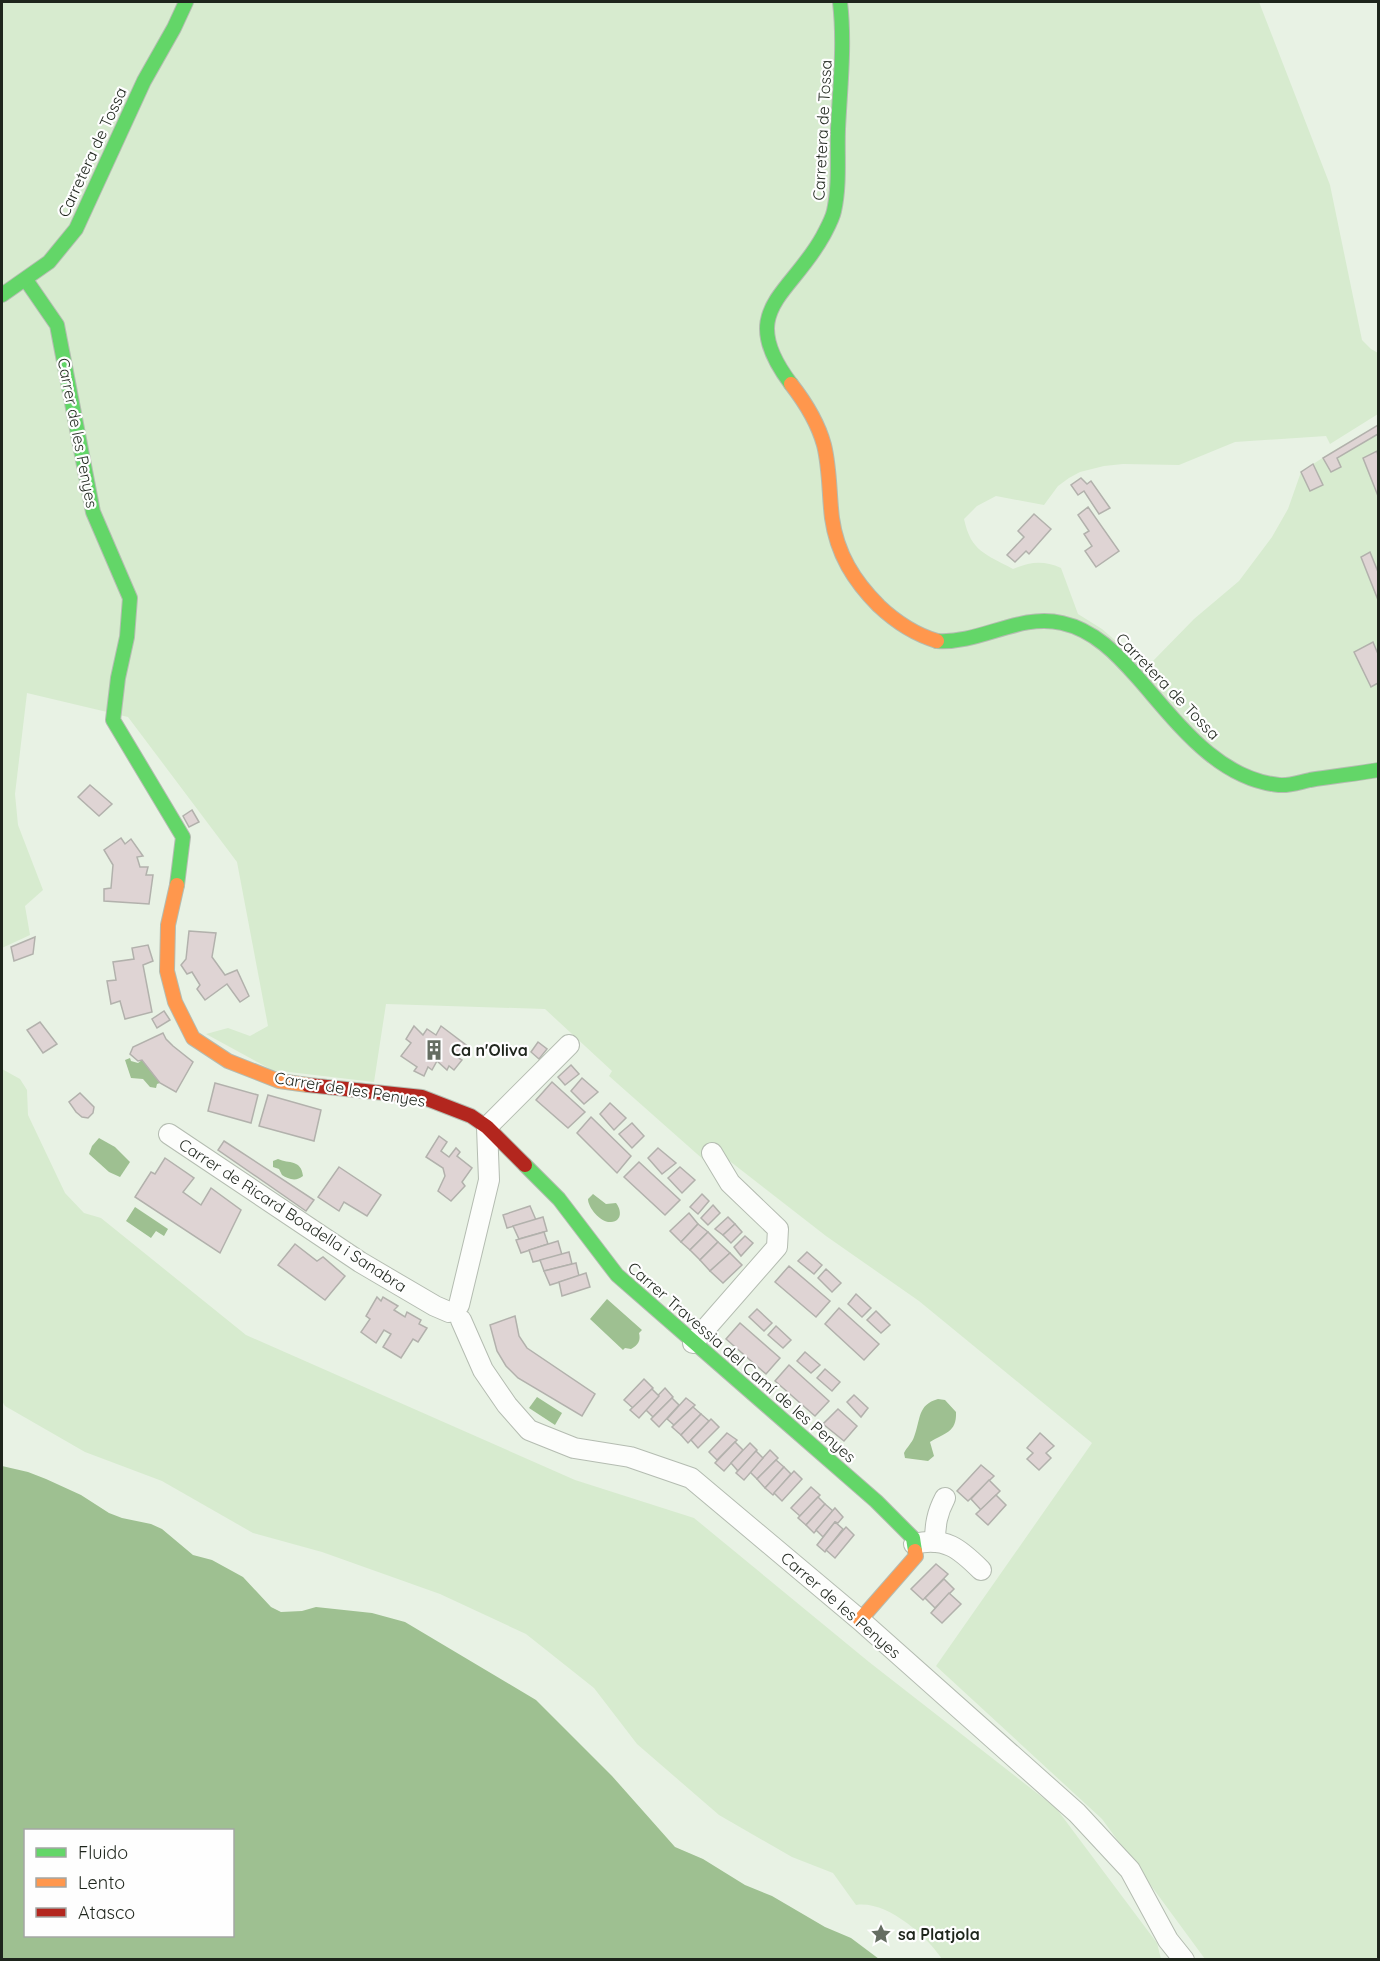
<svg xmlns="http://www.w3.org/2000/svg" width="1380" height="1961" font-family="Quicksand,sans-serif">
<rect width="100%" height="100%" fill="#e8f2e4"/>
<g fill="#d7ebcf">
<path d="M2,2H1259L1330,185L1362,340L1371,349L1378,353V414L1330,444L1326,436L1235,442L1179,465L1123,464L1104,466L1080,472L1069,478L1058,486L1044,505L996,496L977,506L964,519C971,552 986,554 1013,569C1030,562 1043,560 1061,568L1078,614L1102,629L1139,661L1151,663L1194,619L1239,581L1272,537L1288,509L1301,472L1333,451L1378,425V1959H1205L1102,1819L936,1666L1092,1443L919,1301L826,1236L727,1159L705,1161L609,1076L612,1071L545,1009L386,1004L374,1082L272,1070L206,1034L228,1028L250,1036L268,1026L237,862L128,717L27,693L15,794L18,825L43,890L25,906L30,935L2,948Z"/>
<path d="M2,1069L20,1079L27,1090L28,1115L65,1193L84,1213L101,1218L246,1335L575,1480L694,1518L869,1662L1056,1808L1157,1943L1161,1959H942C926,1935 886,1900 856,1905L833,1873L792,1857L719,1815L637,1744L594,1688L526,1634L440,1594L322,1552L253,1533L162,1481L85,1452L5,1406L2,1401Z"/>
</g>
<g fill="#9ec091" fill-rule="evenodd">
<path d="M130,1058L131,1061L138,1063L142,1060L160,1083L157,1084L156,1088L150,1087L143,1079L131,1078L125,1060Z"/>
<path d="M99,1138L115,1147L130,1162L120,1177L109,1172L89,1154L92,1146Z"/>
<path d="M278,1159C289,1164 301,1159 303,1176C296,1182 288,1179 282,1175L279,1169L273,1167V1161Z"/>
<path d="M593,1194L606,1204L616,1203C621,1209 623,1221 611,1222C601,1223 588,1208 588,1199Z"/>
<path d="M135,1207L168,1229L164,1236L156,1231L151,1238L126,1221Z"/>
<path d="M607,1299L642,1330L639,1333C641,1341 638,1345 631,1349L625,1348L623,1350L590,1319Z"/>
<path d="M537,1397L562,1413L555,1425L529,1408Z"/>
<path d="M938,1399L945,1400L956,1412C957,1433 944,1433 930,1442L934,1456L928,1461L905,1458L904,1453C907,1447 912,1443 914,1437C921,1419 917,1405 938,1399Z"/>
<path d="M2,1466L28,1472L46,1479L81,1495L109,1513L122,1518L151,1524L162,1529L193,1555L212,1560L243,1577L271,1607L281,1612L302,1611L316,1607L372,1613L405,1622L536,1700L612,1776L675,1847L703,1859L745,1885L772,1896L825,1927L851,1938L879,1959H2ZM26,1830H232V1936H26Z"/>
</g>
<g fill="#dfd4d4" stroke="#b2b1ac" stroke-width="1.5">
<path d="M1378,425V434L1337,458L1341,467L1331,472L1323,458Z"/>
<path d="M1377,451L1378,456V496L1363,458Z"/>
<path d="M1313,464L1323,485L1310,491L1301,472Z"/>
<path d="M1081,478L1087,484L1091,481L1110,508L1099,514L1084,491L1078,495L1071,485Z"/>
<path d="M1088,507L1119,551L1096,567L1085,551L1092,546L1084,534L1089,531L1078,515Z"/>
<path d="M1034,514L1051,529L1029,554L1026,551L1015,562L1007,555L1024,537L1018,531Z"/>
<path d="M1370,552L1378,572V600L1361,557Z"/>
<path d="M1373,642L1378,654V683L1371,687L1354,652Z"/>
<path d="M90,785L112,804L99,816L78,797Z"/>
<path d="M192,810L199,822L189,827L183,816Z"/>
<path d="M121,838L125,844L131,839L143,856L137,857L140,867H148L146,875H153L149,904L104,901V889L111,888L113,865L104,850Z"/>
<path d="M189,931L216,933L212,957L225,975L237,970L249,996L240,1002L227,984L205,1000L197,989L200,985L192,972L187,974L181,965L186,959Z"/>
<path d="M35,937L33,954L14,961L11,947Z"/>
<path d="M148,945L153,961L143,965L152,1012L125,1019L120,1001L111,1004L107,981L116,980L113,962L134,959L132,948Z"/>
<path d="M164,1011L170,1020L157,1028L152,1019Z"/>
<path d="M40,1022L57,1044L43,1053L27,1030Z"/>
<path d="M414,1026L423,1035L427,1029L436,1035L441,1026L466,1045L457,1057L462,1060L454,1070L449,1066L447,1070L437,1061L432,1070L428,1067L424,1076L414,1071L417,1067L401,1056L411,1043L406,1039Z"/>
<path d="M163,1033L166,1039L173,1046L193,1062L176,1092L160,1083L142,1060L138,1061L130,1054L133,1047Z"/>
<path d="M538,1042L547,1049L539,1059L531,1052Z"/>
<path d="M571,1065L579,1074L565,1085L558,1077Z"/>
<path d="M582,1078L598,1092L584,1104L571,1091Z"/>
<path d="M552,1082L585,1112L568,1128L536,1100Z"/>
<path d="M215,1083L258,1095L251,1123L208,1111Z"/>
<path d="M80,1093L94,1107L93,1113L88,1118L82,1117L76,1112L69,1102Z"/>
<path d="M268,1095L321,1110L314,1141L259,1126Z"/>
<path d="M610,1103L626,1118L614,1130L600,1114Z"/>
<path d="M591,1117L631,1156L617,1173L577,1133Z"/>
<path d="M632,1123L644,1136L632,1148L619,1134Z"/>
<path d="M439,1136L447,1142L441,1151L449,1157L456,1148L460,1152L457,1156L472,1168L462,1182L465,1186L451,1201L438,1191L445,1176L443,1168L426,1157Z"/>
<path d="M224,1141L314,1200L306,1211L218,1150Z"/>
<path d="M658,1148L676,1163L662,1174L648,1158Z"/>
<path d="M165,1158L194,1178L183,1192L201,1205L211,1188L241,1210L220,1253L135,1197L151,1172L155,1174Z"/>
<path d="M639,1162L680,1200L665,1215L624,1177Z"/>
<path d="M339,1167L381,1195L367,1216L344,1202L339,1211L318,1197Z"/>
<path d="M680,1167L695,1180L682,1193L668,1178Z"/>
<path d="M702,1194L709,1201L698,1214L690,1207Z"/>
<path d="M713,1205L720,1213L708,1225L701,1218Z"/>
<path d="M530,1206L536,1220L507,1228L503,1215Z"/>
<path d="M689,1213L698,1224L681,1242L670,1231Z"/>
<path d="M543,1217L547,1231L519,1239L513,1226Z"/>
<path d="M728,1217L735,1224L723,1235L715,1229Z"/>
<path d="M698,1224L708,1232L690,1250L681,1242Z"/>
<path d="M735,1224L742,1232L731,1243L723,1235Z"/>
<path d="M544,1232L548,1244L521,1253L516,1240Z"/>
<path d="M708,1232L718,1242L700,1260L690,1250Z"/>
<path d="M745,1236L753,1243L741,1256L734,1247Z"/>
<path d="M558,1241L562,1255L533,1262L529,1250Z"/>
<path d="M718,1242L730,1253L710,1271L700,1260Z"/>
<path d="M295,1244L317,1261L323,1257L345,1276L325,1300L278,1265Z"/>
<path d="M569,1252L572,1264L544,1271L540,1260Z"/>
<path d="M807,1252L822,1265L814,1274L798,1261Z"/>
<path d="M730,1253L742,1265L723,1283L710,1271Z"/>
<path d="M576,1263L579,1276L550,1285L544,1271Z"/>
<path d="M789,1266L830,1301L816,1317L775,1282Z"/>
<path d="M826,1269L841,1283L832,1292L818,1278Z"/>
<path d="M586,1273L590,1287L562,1296L559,1282Z"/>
<path d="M856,1294L871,1308L862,1317L848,1304Z"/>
<path d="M377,1297L381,1301L383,1297L398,1306L394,1310L405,1317L407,1312L421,1320L419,1324L427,1328L418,1342L413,1339L401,1358L383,1347L391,1334L384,1330L376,1343L361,1332L370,1319L366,1316Z"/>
<path d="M839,1308L879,1344L864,1360L825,1324Z"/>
<path d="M757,1309L772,1323L764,1331L749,1317Z"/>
<path d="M876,1311L890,1325L881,1333L867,1320Z"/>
<path d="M515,1316L519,1336L527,1348L595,1394L582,1416L518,1378L506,1366L497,1351L490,1325Z"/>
<path d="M740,1323L780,1358L766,1374L726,1339Z"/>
<path d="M776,1326L791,1340L783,1348L768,1335Z"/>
<path d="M805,1352L820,1365L811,1373L797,1361Z"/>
<path d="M789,1365L829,1401L815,1416L775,1381Z"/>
<path d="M825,1369L840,1382L832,1391L817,1378Z"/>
<path d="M644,1379L653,1388L633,1408L624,1400Z"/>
<path d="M665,1388L673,1397L653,1417L645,1409Z"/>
<path d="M652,1389L659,1396L639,1418L630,1410Z"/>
<path d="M854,1395L868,1408L861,1417L847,1402Z"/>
<path d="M672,1398L679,1405L659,1427L651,1419Z"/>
<path d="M686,1398L695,1405L674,1425L667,1419Z"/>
<path d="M693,1407L701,1414L681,1435L672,1427Z"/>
<path d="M838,1409L857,1426L844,1441L823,1424Z"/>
<path d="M701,1414L709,1421L688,1443L681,1435Z"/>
<path d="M711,1419L719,1427L698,1448L691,1440Z"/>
<path d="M727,1433L737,1440L717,1460L709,1452Z"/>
<path d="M1040,1433L1054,1446L1046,1453L1051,1458L1039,1470L1027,1459L1033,1453L1027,1448Z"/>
<path d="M735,1442L743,1450L724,1471L715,1463Z"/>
<path d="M750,1443L757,1450L738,1471L731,1463Z"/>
<path d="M770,1450L778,1458L757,1479L750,1472Z"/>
<path d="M756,1451L763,1458L744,1480L736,1473Z"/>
<path d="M776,1460L784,1467L765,1488L757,1479Z"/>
<path d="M981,1465L994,1476L968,1501L957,1491Z"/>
<path d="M784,1467L791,1474L773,1495L765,1488Z"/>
<path d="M794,1471L802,1479L782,1501L774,1493Z"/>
<path d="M989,1480L1000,1491L981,1510L971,1499Z"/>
<path d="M811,1487L820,1495L800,1516L791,1508Z"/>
<path d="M996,1495L1006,1505L988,1525L976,1514Z"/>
<path d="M818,1497L825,1504L806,1525L798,1518Z"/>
<path d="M825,1504L833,1511L814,1533L806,1525Z"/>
<path d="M835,1508L843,1517L838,1523L835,1522L823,1537L816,1530Z"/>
<path d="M835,1522L843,1529L825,1552L817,1545Z"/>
<path d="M846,1527L854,1535L835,1558L826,1550Z"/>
<path d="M936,1564L948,1574L923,1600L911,1589Z"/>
<path d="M944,1579L954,1589L935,1608L925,1598Z"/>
<path d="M949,1593L961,1604L942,1623L931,1613Z"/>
</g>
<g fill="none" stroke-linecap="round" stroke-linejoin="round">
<g stroke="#b4bcb1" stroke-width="22">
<g id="street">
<path d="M169,1134L360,1262L435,1306L449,1312"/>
<path d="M459,1305L489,1180L487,1127L569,1045"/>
<path d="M461,1320L483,1370L507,1405L529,1430L574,1448L630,1457L691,1478L860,1620L1077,1813L1130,1870L1168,1940L1184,1960"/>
<path d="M693,1343L777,1247L778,1229L730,1183L712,1153"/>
<path d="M935,1542C935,1525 937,1513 945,1498"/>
<path d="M914,1544C945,1536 960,1549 981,1570"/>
</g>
</g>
<g stroke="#b4bcb1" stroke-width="16">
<g id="fast">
<path d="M26,280L57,325L93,512L130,598L127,637L118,678L113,720L183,837L177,885"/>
<path d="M2,295L49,262L76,229L144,81L174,28L186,2"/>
<path d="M791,384C735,310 790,296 823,236C827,228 832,220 834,211C840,184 837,156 838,129C840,86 845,45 840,2"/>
<path d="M937,641C980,644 1019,613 1062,623C1094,630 1117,654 1138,678C1176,721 1217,779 1279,785C1290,786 1300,782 1310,780C1333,776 1356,774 1378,770"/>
<path d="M525,1165L559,1199L617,1275L876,1501L913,1538L915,1551"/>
</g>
</g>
<g stroke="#b4bcb1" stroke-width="16">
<g id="slow">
<path d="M791,384C805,402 818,423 824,445C830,469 829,494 832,518C837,554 854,581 879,606C897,623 914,634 937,641"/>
<path d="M177,885L168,925L167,971L175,1002L193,1038L228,1061L279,1081L308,1085"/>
<path d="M860,1620L916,1556L915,1551"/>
</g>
</g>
<g stroke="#b4bcb1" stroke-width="16">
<path id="jam" d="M308,1085L422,1097L471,1116L487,1127L525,1165"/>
</g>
<use href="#street" stroke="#fcfdfb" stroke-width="20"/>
<use href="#fast" stroke="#63d668" stroke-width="14"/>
<use href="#slow" stroke="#ff974d" stroke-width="14"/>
<use href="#jam" stroke="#b3261e" stroke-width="14"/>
</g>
<defs>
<g id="building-bare" transform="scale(1.62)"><path d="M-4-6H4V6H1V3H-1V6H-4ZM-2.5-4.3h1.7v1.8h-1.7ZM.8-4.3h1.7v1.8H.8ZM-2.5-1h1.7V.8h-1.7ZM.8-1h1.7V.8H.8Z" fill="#656d62" stroke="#fefefe" stroke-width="2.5" paint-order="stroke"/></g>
<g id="sight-bare" transform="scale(1.62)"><path d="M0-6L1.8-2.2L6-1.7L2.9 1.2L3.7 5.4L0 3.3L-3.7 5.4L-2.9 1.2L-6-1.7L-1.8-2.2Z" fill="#656d62" stroke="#fefefe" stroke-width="2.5" paint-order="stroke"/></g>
</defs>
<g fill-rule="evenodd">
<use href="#building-bare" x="434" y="1050"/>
<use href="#sight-bare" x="881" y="1934"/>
</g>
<g text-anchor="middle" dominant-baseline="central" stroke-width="4.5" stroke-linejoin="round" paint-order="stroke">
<g font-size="16" fill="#1e251c" stroke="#fefefe">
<text transform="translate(822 130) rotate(-87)">Carretera de Tossa</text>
<text transform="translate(92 152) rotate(-65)">Carretera de Tossa</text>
<text transform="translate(78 433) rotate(79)">Carrer de les Penyes</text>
<text transform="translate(1168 686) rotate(46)">Carretera de Tossa</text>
<text transform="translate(350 1089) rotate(9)">Carrer de les Penyes</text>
<text transform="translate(293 1215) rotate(33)">Carrer de Ricard Boadella i Sanabra</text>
<text transform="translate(742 1362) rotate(41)">Carrer Travessia del Camí de les Penyes</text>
<text transform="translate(841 1605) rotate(41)">Carrer de les Penyes</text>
</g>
<g font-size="16" font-weight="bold" fill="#1e251c" stroke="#fefefe" text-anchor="start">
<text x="451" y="1050">Ca n'Oliva</text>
<text x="898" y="1934">sa Platjola</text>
</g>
</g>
<rect width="1380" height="1961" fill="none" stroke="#1e251c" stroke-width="6"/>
<rect x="24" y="1829" width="210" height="108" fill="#fefefe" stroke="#a4a7a4" stroke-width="1.5"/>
<rect x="36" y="1848" width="30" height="9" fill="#63d668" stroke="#a4a7a4" stroke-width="1.5"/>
<text x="78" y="1859" font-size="18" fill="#1e251c">Fluido</text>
<rect x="36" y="1878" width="30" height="9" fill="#ff974d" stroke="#a4a7a4" stroke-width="1.5"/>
<text x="78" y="1889" font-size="18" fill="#1e251c">Lento</text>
<rect x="36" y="1908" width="30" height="9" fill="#b3261e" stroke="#a4a7a4" stroke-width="1.5"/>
<text x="78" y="1919" font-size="18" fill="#1e251c">Atasco</text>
</svg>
